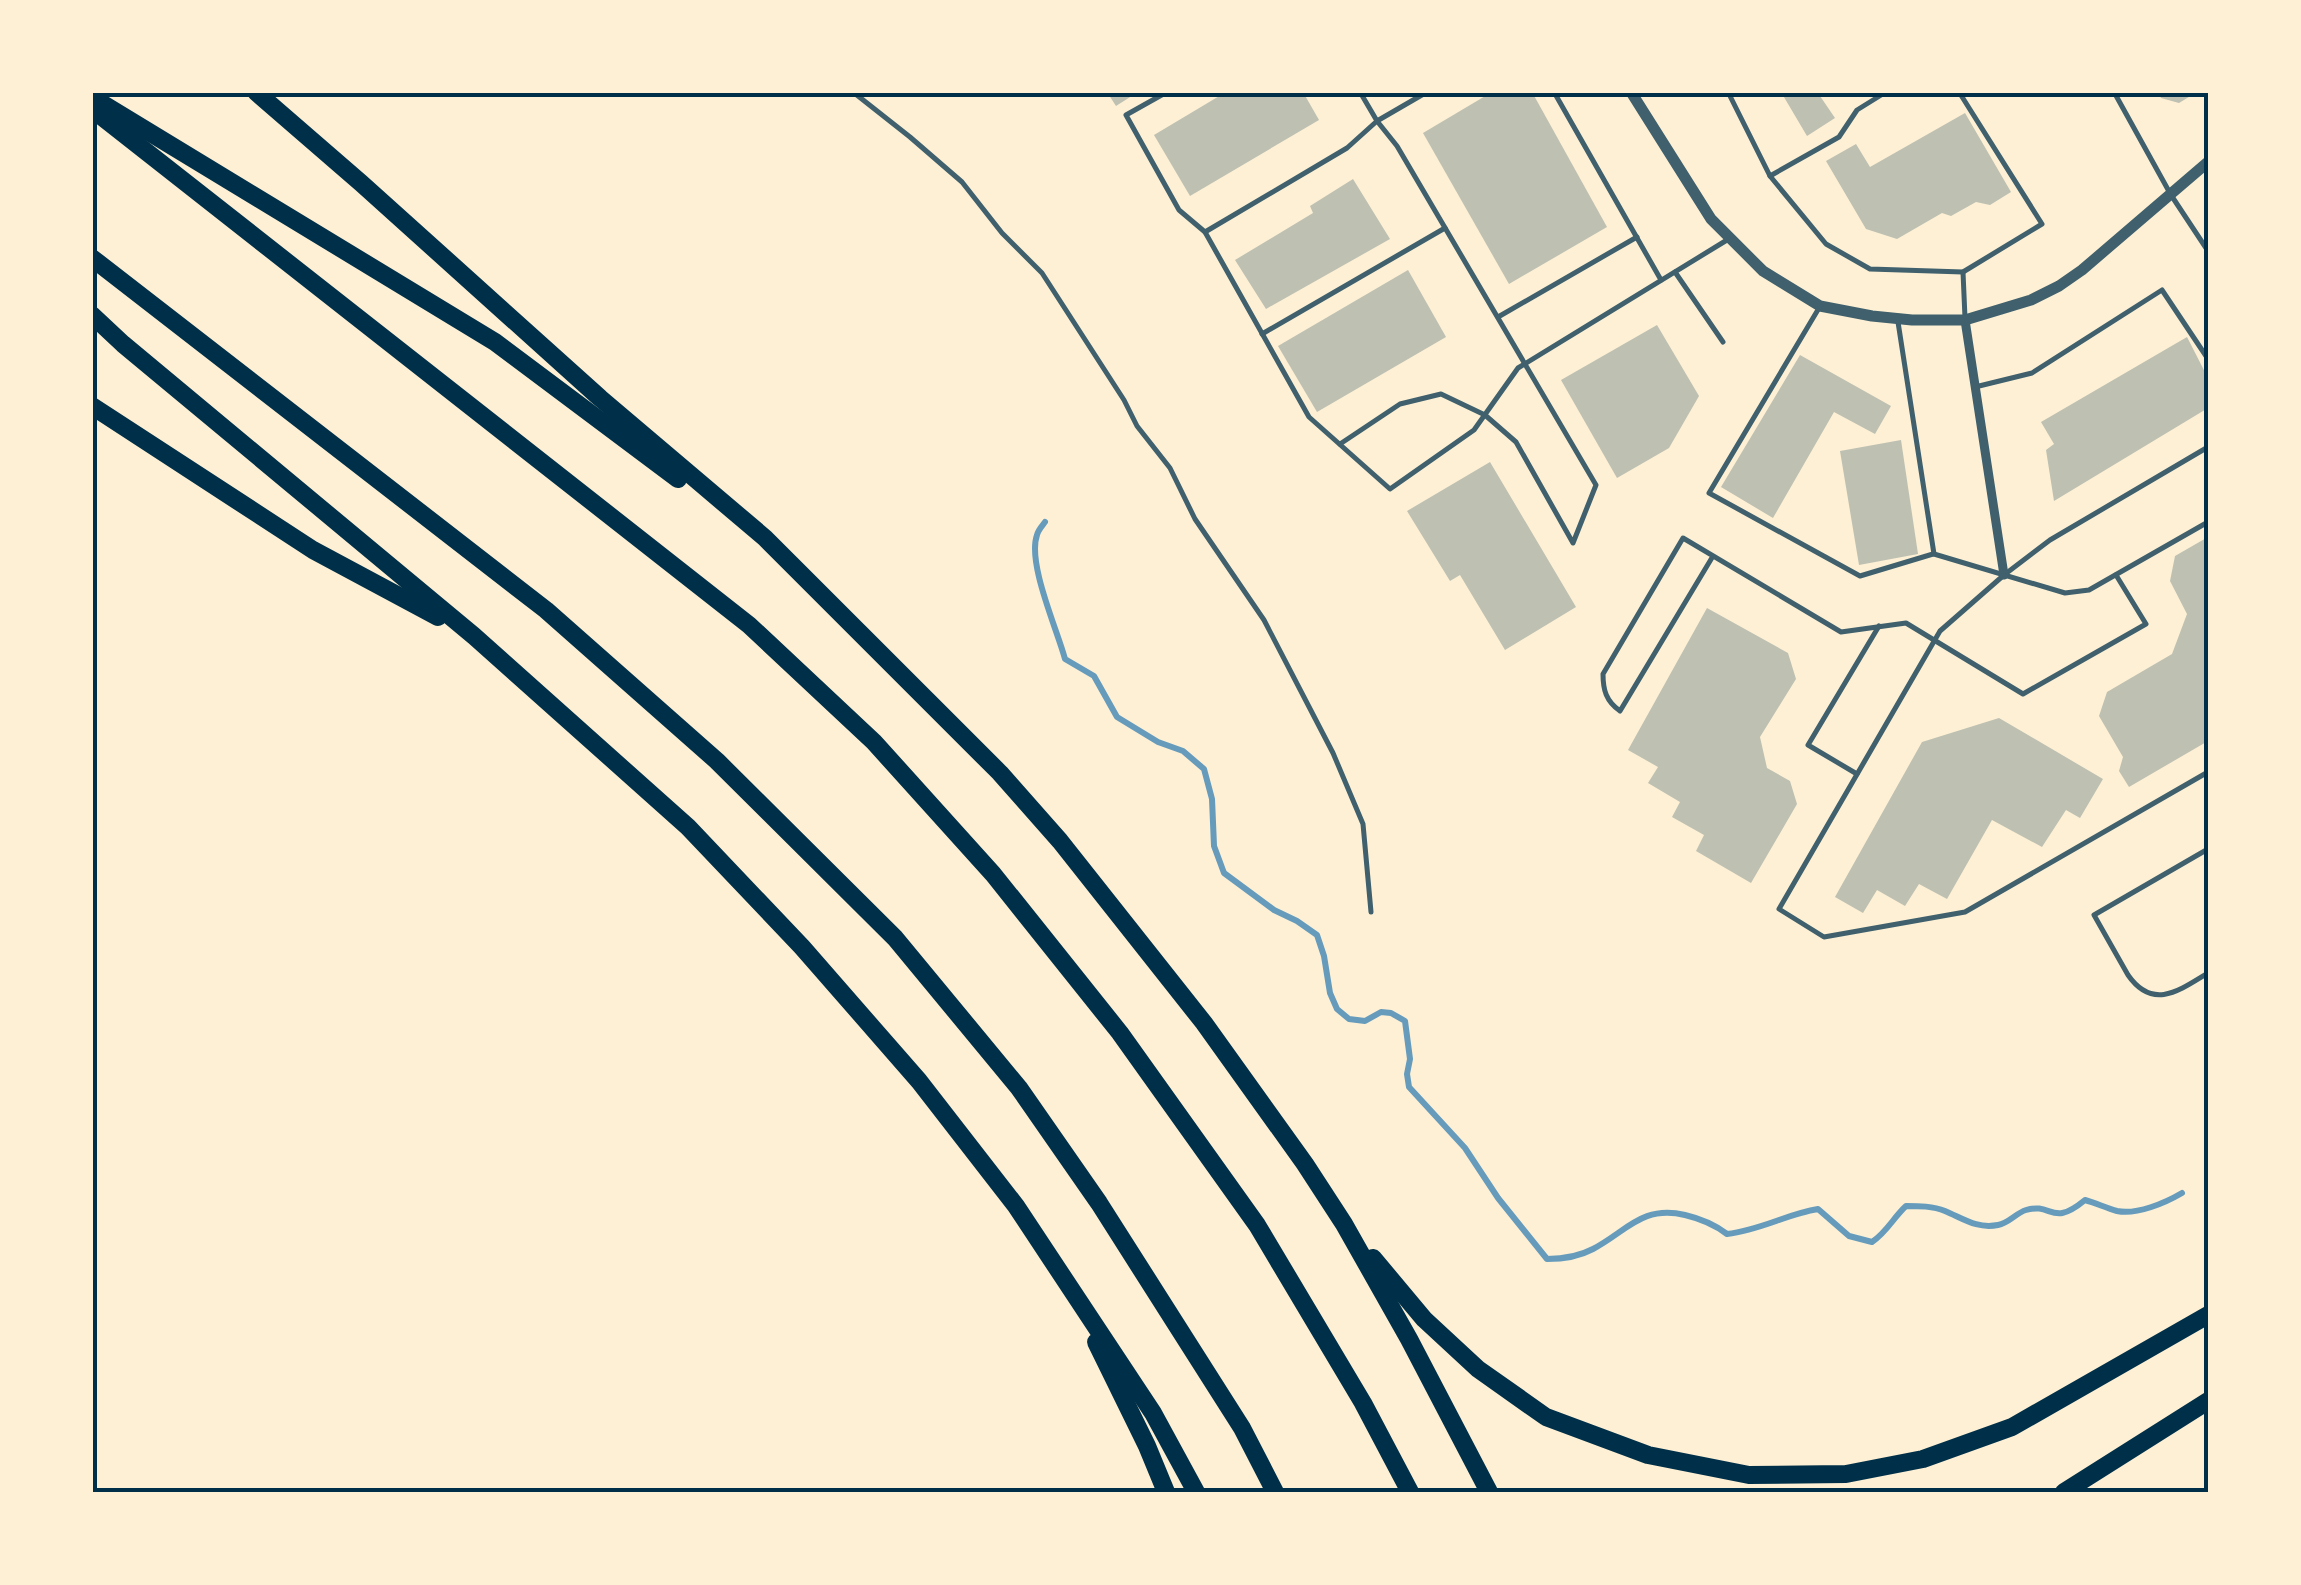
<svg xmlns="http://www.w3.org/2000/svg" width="2301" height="1585" font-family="Rubik,sans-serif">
<rect width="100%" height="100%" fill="#fdf0d5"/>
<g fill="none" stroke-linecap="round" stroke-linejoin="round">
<path stroke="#669bbc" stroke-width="6" d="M1045,522C1042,526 1038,530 1037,535C1027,563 1057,629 1065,659L1094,676L1117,717L1158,742L1183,751L1204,769L1212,799L1214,846L1224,873L1274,910L1297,921L1317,935L1324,956L1330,993L1337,1009L1349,1019L1365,1021L1381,1012L1391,1013L1405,1021L1410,1059L1407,1074L1409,1087L1465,1148L1498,1198L1547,1259C1563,1259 1578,1257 1593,1249C1627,1231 1642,1205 1685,1215C1702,1219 1714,1224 1727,1234C1761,1230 1787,1214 1818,1209L1849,1236L1872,1242C1887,1232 1893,1218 1906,1206C1919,1206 1933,1206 1945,1211C1964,1219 1977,1229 1998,1225C2009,1223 2016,1213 2026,1210C2053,1202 2051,1228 2085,1200C2096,1203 2106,1208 2117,1211C2137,1215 2165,1203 2182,1193"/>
</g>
<g fill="#bec0b2">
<path d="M1107,92H1138L1116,106Z"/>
<path d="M1226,92H1303L1319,120L1190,196L1154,135Z"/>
<path d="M1492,92H1532L1607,227L1509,284L1423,133Z"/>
<path d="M1781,92H1825L1820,96L1835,118L1807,136Z"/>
<path d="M2158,92H2197L2179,103L2161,98Z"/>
<path d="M1965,113L2011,192L1990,205L1976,202L1951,216L1942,213L1897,239L1866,229L1826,161L1856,144L1870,167Z"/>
<path d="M1353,179L1390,239L1266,309L1235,260L1313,213L1310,206Z"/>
<path d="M1408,270L1446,337L1317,412L1278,346Z"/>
<path d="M1657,325L1699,396L1669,448L1617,478L1561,380Z"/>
<path d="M2187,337L2208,378V408L2054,501L2046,450L2054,444L2041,422Z"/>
<path d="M1800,355L1891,406L1875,434L1834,412L1773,518L1721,487Z"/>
<path d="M1901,440L1918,554L1859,565L1840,451Z"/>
<path d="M1490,462L1576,607L1505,650L1460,575L1450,581L1407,511Z"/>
<path d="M2208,537V741L2129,787L2119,771L2123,757L2099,716L2107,692L2172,654L2187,614L2170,581L2175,556Z"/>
<path d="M1707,608L1788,653L1796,679L1760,737L1767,768L1790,781L1797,804L1751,883L1696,851L1704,835L1672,817L1680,802L1648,783L1658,767L1628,750Z"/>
<path d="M1999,718L2103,779L2080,818L2066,810L2042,847L1992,820L1947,899L1919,884L1905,906L1877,890L1863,913L1835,897L1922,742Z"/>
</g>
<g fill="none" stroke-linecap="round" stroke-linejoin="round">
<g stroke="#3f606c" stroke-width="5">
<path d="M853,92L910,137L962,182L1002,233L1042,273L1124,400L1137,426L1170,468L1195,519L1264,620L1333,753L1363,824L1371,912"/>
<path d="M1167,92L1126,115L1179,210L1205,232L1309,417L1390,489L1474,430L1518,368L1727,240"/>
<path d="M1554,92L1661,280"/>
<path d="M1728,92L1770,176L1826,244L1870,269L1963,272L2042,224L1959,92"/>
<path d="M2114,92L2171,195L2208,251"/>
<path d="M1770,176L1839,137L1857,110L1886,92"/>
<path d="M1205,232L1347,148L1377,121L1427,92"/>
<path d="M1675,272L1723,342"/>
<path d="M1963,272L1965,318"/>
<path d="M1819,308L1709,493L1860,576L1933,554"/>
<path d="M1498,317L1637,237"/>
<path d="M1898,322L1934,554L2065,593L2089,590L2208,522"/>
<path d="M1262,334L1445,228"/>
<path d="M1975,387L2032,373L2162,290L2208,359"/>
<path d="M1340,444L1400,404L1441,394L1485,415L1516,442L1573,543L1596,485L1397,146L1377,121L1360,92"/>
<path d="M2208,447L2050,540L2004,575L1940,631L1779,909L1824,937L1965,912L2208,772"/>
<path d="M1713,556L1620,711C1606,701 1603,690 1603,674L1683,538L1841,632L1906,623L2023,694L2146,624L2116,575"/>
<path d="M1857,774L1808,745L1879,626"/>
<path d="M2208,849L2094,915L2128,975C2153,1011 2180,990 2208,973"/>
</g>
<path stroke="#3f606c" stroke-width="9" d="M1965,320L2004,575"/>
<path stroke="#3f606c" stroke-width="11" d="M1631,92L1711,219L1763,271L1820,306L1872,316L1912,320H1965L2031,300L2059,286L2082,270L2208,162"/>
<g stroke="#003049" stroke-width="18">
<path d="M256,92L361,183L600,398L765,538L1000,773L1060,841L1204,1023L1305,1164L1344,1224L1409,1339L1489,1492"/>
<path d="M93,98L495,342L678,479"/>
<path d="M92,109L749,625L874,742L993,874L1120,1033L1257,1225L1363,1403L1410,1492"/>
<path d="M92,258L546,610L717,761L895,938L1019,1088L1099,1203L1242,1428L1275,1492"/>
<path d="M92,315L123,344L474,636L688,827L802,947L919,1081L1016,1206L1153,1413L1196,1492"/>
<path d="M92,406L313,550L438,617"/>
<path d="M1373,1258L1424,1319L1478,1369L1546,1417L1648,1455L1749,1475L1846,1474L1923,1459L2012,1427L2208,1315"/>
<path d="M1096,1342L1147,1446L1166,1492"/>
<path d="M2064,1492L2208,1401"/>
</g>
</g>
<rect width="2301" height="1585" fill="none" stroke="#fdf0d5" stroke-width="190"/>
<rect x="95" y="95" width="2111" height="1395" fill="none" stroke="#003049" stroke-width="4"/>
</svg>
